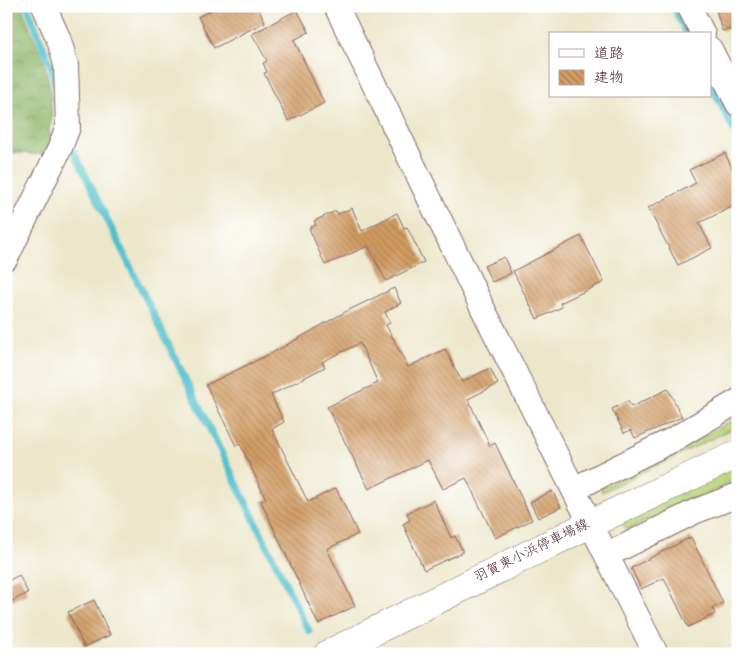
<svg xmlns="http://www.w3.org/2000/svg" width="744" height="660" font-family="'Gochi Hand','Klee One',sans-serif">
<defs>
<pattern id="grass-tufts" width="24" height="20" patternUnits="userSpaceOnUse" patternTransform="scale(1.25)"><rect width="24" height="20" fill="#b5d67d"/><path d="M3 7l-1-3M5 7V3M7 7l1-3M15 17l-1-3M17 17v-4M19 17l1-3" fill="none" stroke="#9db76c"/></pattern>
<pattern id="forest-crowns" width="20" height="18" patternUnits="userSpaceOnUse" patternTransform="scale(1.25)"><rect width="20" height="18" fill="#90b76c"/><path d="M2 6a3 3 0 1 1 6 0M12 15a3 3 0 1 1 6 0" fill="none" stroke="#789459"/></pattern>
<pattern id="building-back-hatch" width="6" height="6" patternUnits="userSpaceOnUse" patternTransform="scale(1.25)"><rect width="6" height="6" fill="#d19b62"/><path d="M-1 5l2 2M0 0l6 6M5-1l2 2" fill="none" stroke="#ac7e51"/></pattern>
</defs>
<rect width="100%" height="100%" fill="#fff"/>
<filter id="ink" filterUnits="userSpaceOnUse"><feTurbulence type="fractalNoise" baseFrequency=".02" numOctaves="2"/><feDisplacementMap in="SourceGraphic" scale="10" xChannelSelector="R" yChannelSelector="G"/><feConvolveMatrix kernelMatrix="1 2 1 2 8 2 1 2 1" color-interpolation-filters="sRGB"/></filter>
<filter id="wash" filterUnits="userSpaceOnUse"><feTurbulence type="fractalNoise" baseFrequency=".0096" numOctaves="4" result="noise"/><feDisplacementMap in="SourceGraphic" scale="20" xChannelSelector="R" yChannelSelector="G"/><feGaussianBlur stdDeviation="1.12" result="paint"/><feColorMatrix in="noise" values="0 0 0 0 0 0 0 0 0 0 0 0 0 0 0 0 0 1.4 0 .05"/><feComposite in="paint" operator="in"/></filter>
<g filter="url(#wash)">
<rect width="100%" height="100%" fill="#ece7cb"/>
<g fill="url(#grass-tufts)" stroke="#807a54">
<path d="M738,417V426L602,492L601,488L688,445Z"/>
<path d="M738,463V481L690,500L627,530L621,520Z"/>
</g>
<path fill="url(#forest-crowns)" stroke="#6d6b4c" d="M6,6H21L44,61L50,87L52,118L49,130L52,139L44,155L6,152Z"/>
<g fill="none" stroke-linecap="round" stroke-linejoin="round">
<g stroke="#53c0cc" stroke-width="7">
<path d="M27,6L51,67L56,88"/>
<path d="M673,6L687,34"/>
<path d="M710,82L738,139"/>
<path d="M74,152L309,631"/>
</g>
</g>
<g id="blocks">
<g fill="url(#building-back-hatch)">
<path d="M220,6H257L265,22L214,48L198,17Z"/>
<path d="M715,6H738V27L722,31Z"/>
<path d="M297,10L309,32L294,40L324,103L288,121L264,73L267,72L263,63L267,61L252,34Z"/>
<path d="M725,153L738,181V204L699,223L712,248L678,265L648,208L696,183L689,170Z"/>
<path d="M352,208L362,231L397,213L404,228L407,227L424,262L386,281L368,246L325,265L309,228L316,225L314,221L336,211L338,214Z"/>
<path d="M581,236L604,282L560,303L562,307L537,319L513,271Z"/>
<path d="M504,257L511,273L492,282L484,266Z"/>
<path d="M394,288L401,303L385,312L390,323L386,325L408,367L445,349L462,382L490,368L498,384L468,399L490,446L495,443L532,520L495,538L466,478L443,489L428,460L369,489L327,407L378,383L360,343L322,362L325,367L271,395L284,422L272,429L308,502L336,488L358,534L327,549L355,606L318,624L261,501L266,499L240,444L236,446L206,385L276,351L345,312Z"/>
<path d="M668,389L682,417L635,438L631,430L624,433L612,409L628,401L631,407Z"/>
<path d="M552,491L561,507L538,518L530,502Z"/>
<path d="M434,500L451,538L455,536L463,552L424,570L403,524L410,520L407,513Z"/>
<path d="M691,537L723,603L712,608L715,614L688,627L664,578L641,589L631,568Z"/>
<path d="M19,575L28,593L6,604V582Z"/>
<path d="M94,600L110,635L84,647L68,612Z"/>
</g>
</g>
</g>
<g filter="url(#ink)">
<use href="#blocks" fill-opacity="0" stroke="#836563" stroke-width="1"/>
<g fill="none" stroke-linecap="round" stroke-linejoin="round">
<g stroke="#836563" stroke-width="26">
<g id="minor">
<path d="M336,6L483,309L656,654"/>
<path d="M689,6L703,34"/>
<path d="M710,49L738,104"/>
<path d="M6,258L60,148L68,127L66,65L59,40L44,6"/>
<path d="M574,489L674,439L738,401"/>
<path d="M607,555L696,511L738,495"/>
</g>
</g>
<g stroke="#836563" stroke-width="29">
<path id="major" d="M328,654L592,523L738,454"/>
</g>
<use href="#minor" stroke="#fff" stroke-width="24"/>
<use href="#major" stroke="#fff" stroke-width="28"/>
</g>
</g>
<g text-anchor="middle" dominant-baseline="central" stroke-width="5" stroke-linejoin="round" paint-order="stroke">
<g font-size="14" fill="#4a1f2b" stroke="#fff">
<text transform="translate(532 552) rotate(-26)">羽賀東小浜停車場線</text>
</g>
</g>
<rect width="744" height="660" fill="none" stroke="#fff" stroke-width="25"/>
<rect x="549" y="32" width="162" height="65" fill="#ffffff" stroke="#b7a5aa"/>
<rect x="559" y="49" width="25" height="8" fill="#ffffff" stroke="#b7a5aa"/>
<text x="594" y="58" font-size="15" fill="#4a1f2b">道路</text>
<rect x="559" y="70" width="25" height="15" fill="url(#building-back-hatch)" stroke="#b7a5aa"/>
<text x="594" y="82" font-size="15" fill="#4a1f2b">建物</text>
</svg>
